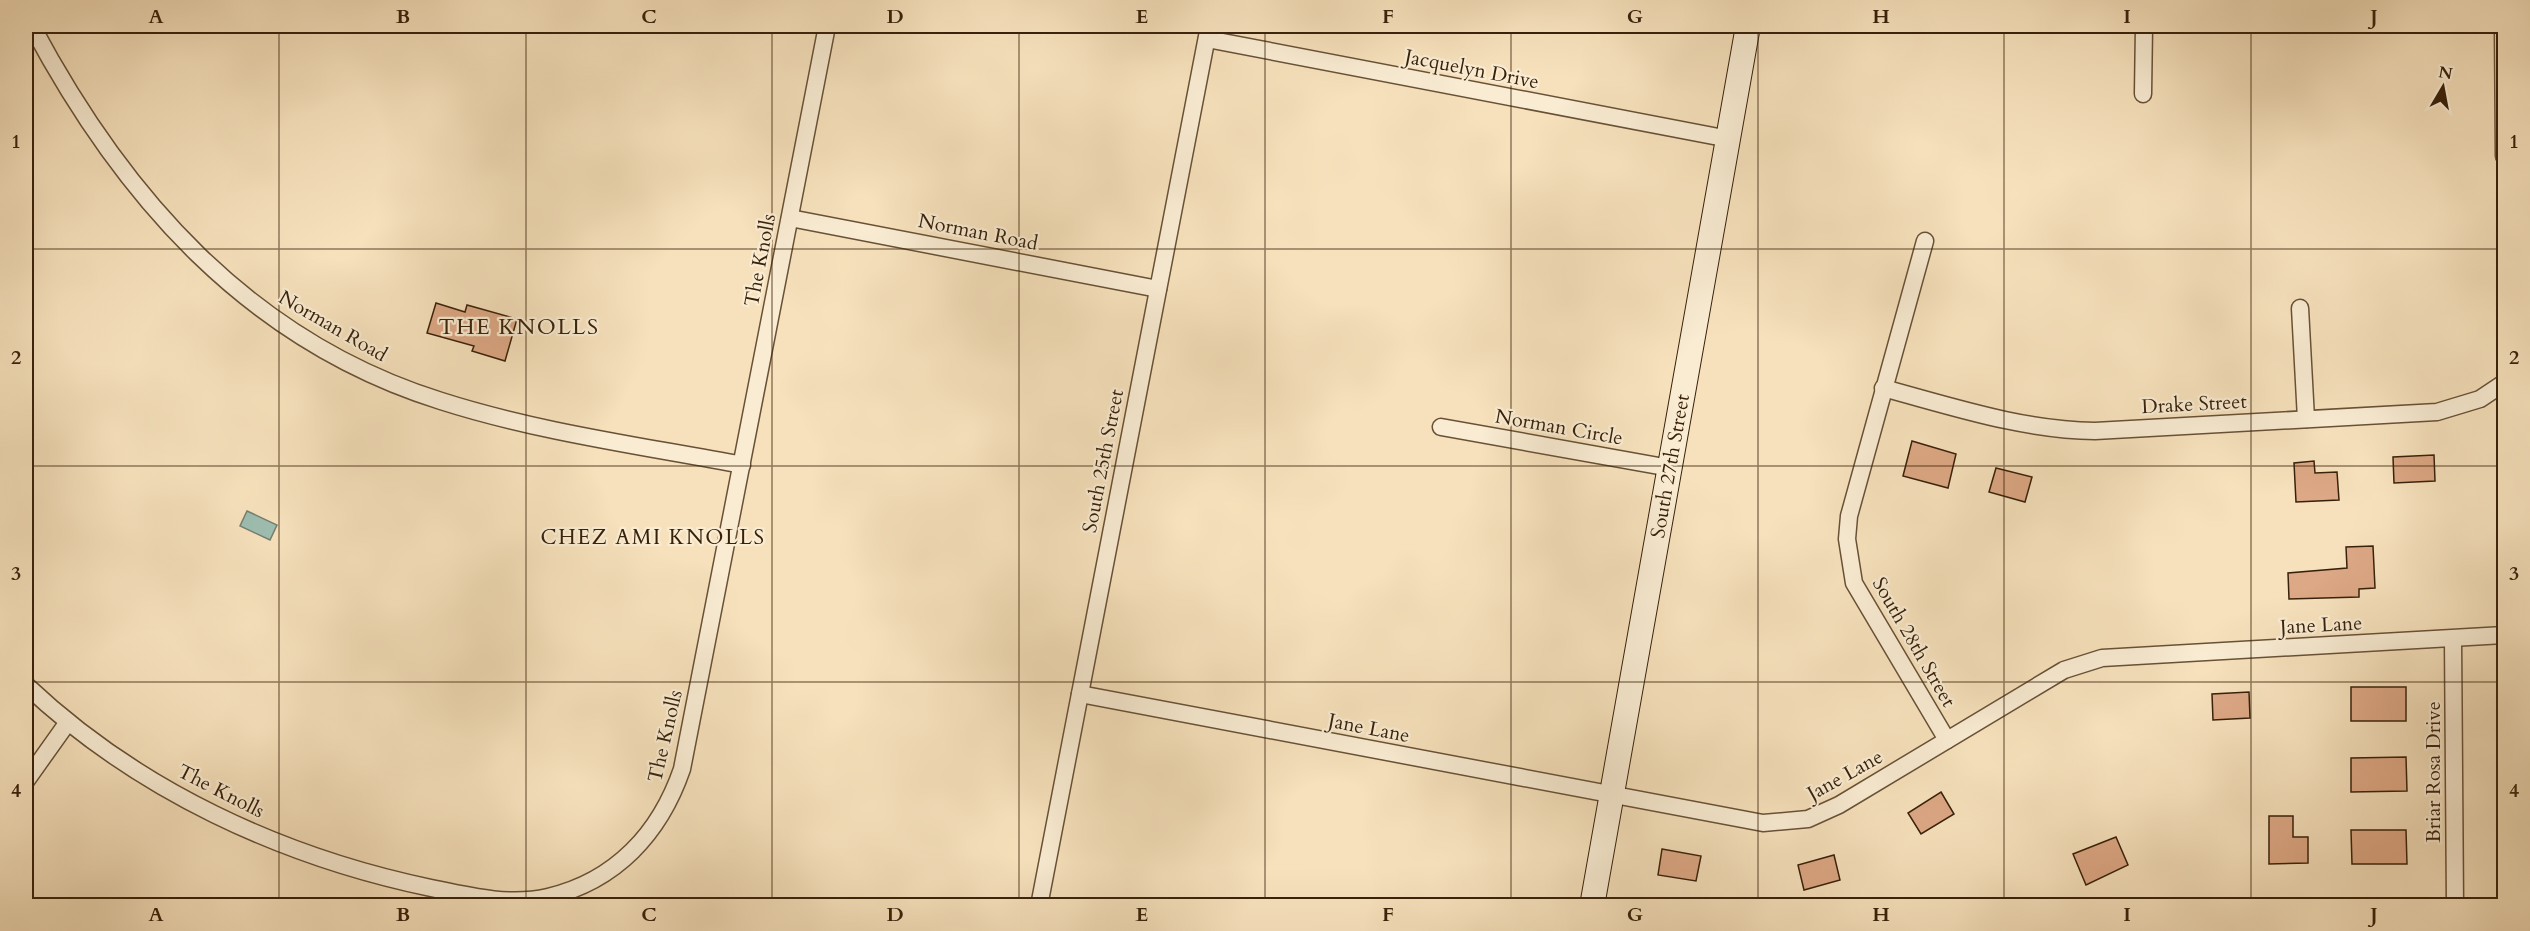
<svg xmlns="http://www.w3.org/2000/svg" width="2530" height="931" font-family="Cardo,serif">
<rect width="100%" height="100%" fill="#f6e1bc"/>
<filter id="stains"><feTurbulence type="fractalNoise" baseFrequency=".00333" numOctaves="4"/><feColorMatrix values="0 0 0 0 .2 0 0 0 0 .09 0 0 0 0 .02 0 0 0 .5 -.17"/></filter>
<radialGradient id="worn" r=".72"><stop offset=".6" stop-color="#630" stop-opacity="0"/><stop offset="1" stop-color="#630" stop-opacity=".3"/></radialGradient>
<path fill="#9dbeb1" stroke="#757f6e" stroke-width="1.5" d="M247,511L277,525L270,540L240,526Z"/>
<g fill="#dda885" stroke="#38210a" stroke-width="1.5">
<path d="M436,303L465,312L467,305L517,319L505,361L472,351L474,346L427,333Z"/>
<path d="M1912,441L1956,454L1948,488L1903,476Z"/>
<path d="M2434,455L2435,481L2394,483L2393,457Z"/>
<path d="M2314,461L2315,473L2337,472L2339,500L2296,502L2294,463Z"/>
<path d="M1996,468L2032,477L2025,502L1989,492Z"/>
<path d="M2373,546L2375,588L2359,589V597L2289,599L2288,573L2347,568L2346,547Z"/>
<rect x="2351" y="687" width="55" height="34"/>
<path d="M2249,692L2250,718L2213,720L2212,694Z"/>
<path d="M2406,757L2407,791L2351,792V758Z"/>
<path d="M1941,792L1954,814L1921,834L1908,813Z"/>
<path d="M2269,816H2293V837H2308V863L2269,864Z"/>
<path d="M2351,830H2406L2407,864H2352Z"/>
<path d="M2116,837L2128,865L2086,885L2073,854Z"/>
<path d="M1662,849L1701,856L1696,881L1658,875Z"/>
<path d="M1834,855L1840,880L1804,890L1798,865Z"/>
</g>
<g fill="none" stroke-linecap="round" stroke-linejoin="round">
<g stroke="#685136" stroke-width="19">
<g id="street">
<path d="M32,26C123,197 249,341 441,401C538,432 642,446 742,465"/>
<path d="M2503,26L2504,156"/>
<path d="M1207,39L1729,139"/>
<path d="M2143,94L2144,26"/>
<path d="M790,218L1158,289"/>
<path d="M1925,241L1849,516L1847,539L1854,583L1947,740"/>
<path d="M2300,308L2306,419"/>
<path d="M1883,388C1954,407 2022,430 2095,431L2437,412L2480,399L2504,383"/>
<path d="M1441,427L1670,468"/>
<path d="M2453,639L2455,906"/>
<path d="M26,685C137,790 282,857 431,888C469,896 509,906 548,897C616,881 660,833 682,769L827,26"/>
<path d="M1080,694L1763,823L1808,819L1839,805L2064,670L2102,658L2504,635"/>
<path d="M26,781L68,722"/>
<path d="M1039,906L1209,26"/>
</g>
</g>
<g stroke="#38210a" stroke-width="26">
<path id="secondary" d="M1592,906L1748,26"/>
</g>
<use href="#street" stroke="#f9ecd3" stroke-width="16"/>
<use href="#secondary" stroke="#f9ecd3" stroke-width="24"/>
</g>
<path fill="none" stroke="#38210a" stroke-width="1.5" stroke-opacity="0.55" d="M279,26V906M526,26V906M772,26V906M1019,26V906M1265,26V906M1511,26V906M1758,26V906M2004,26V906M2251,26V906M26,249H2504M26,466H2504M26,682H2504"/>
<g text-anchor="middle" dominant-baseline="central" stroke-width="4.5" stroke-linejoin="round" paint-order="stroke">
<g font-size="20" fill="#38210a" stroke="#f9ecd3">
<text transform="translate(1472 69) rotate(11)">Jacquelyn Drive</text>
<text transform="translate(978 232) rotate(11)">Norman Road</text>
<text transform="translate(760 260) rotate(-79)">The Knolls</text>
<text transform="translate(333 326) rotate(30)">Norman Road</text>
<text transform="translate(2194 404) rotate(-3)">Drake Street</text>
<text transform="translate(1559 427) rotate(10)">Norman Circle</text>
<text transform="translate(1103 461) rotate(-79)">South 25th Street</text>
<text transform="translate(1670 466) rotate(-80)">South 27th Street</text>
<text transform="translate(2321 625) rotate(-3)">Jane Lane</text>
<text transform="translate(1914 642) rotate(60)">South 28th Street</text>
<text transform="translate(1369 728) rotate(11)">Jane Lane</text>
<text transform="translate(665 736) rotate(-77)">The Knolls</text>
<text transform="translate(2433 772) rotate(-90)">Briar Rosa Drive</text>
<text transform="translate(1845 775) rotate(-29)">Jane Lane</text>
<text transform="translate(221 791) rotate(27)">The Knolls</text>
</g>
<g font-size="21" letter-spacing="1.5" fill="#38210a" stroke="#f9ecd3">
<text x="653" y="537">CHEZ AMI KNOLLS</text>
</g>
<g font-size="22" letter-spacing="1.5" fill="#38210a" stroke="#f9ecd3">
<text x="519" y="327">THE KNOLLS</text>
</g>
</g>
<rect width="2530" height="931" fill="none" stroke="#f6e1bc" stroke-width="66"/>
<g transform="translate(2443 87) rotate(10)" stroke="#f9ecd3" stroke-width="4.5" paint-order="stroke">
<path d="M0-4.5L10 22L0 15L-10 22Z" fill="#38210a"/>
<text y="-9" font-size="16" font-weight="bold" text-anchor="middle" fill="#38210a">N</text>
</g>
<rect x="33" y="33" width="2464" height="865" fill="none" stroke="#38210a" stroke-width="2"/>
<g font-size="20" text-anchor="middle" font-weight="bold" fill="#38210a">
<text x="156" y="23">A</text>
<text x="403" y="23">B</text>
<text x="649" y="23">C</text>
<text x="895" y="23">D</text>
<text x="1142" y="23">E</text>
<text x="1388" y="23">F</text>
<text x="1635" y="23">G</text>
<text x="1881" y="23">H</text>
<text x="2127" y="23">I</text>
<text x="2374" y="23">J</text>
<text x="16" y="148">1</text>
<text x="2514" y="148">1</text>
<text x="16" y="364">2</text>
<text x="2514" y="364">2</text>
<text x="16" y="580">3</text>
<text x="2514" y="580">3</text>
<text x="16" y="797">4</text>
<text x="2514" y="797">4</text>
<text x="156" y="921">A</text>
<text x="403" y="921">B</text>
<text x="649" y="921">C</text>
<text x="895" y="921">D</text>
<text x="1142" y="921">E</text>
<text x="1388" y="921">F</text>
<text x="1635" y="921">G</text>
<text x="1881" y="921">H</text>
<text x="2127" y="921">I</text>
<text x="2374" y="921">J</text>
</g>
<rect width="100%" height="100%" filter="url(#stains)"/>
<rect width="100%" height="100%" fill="url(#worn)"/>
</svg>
